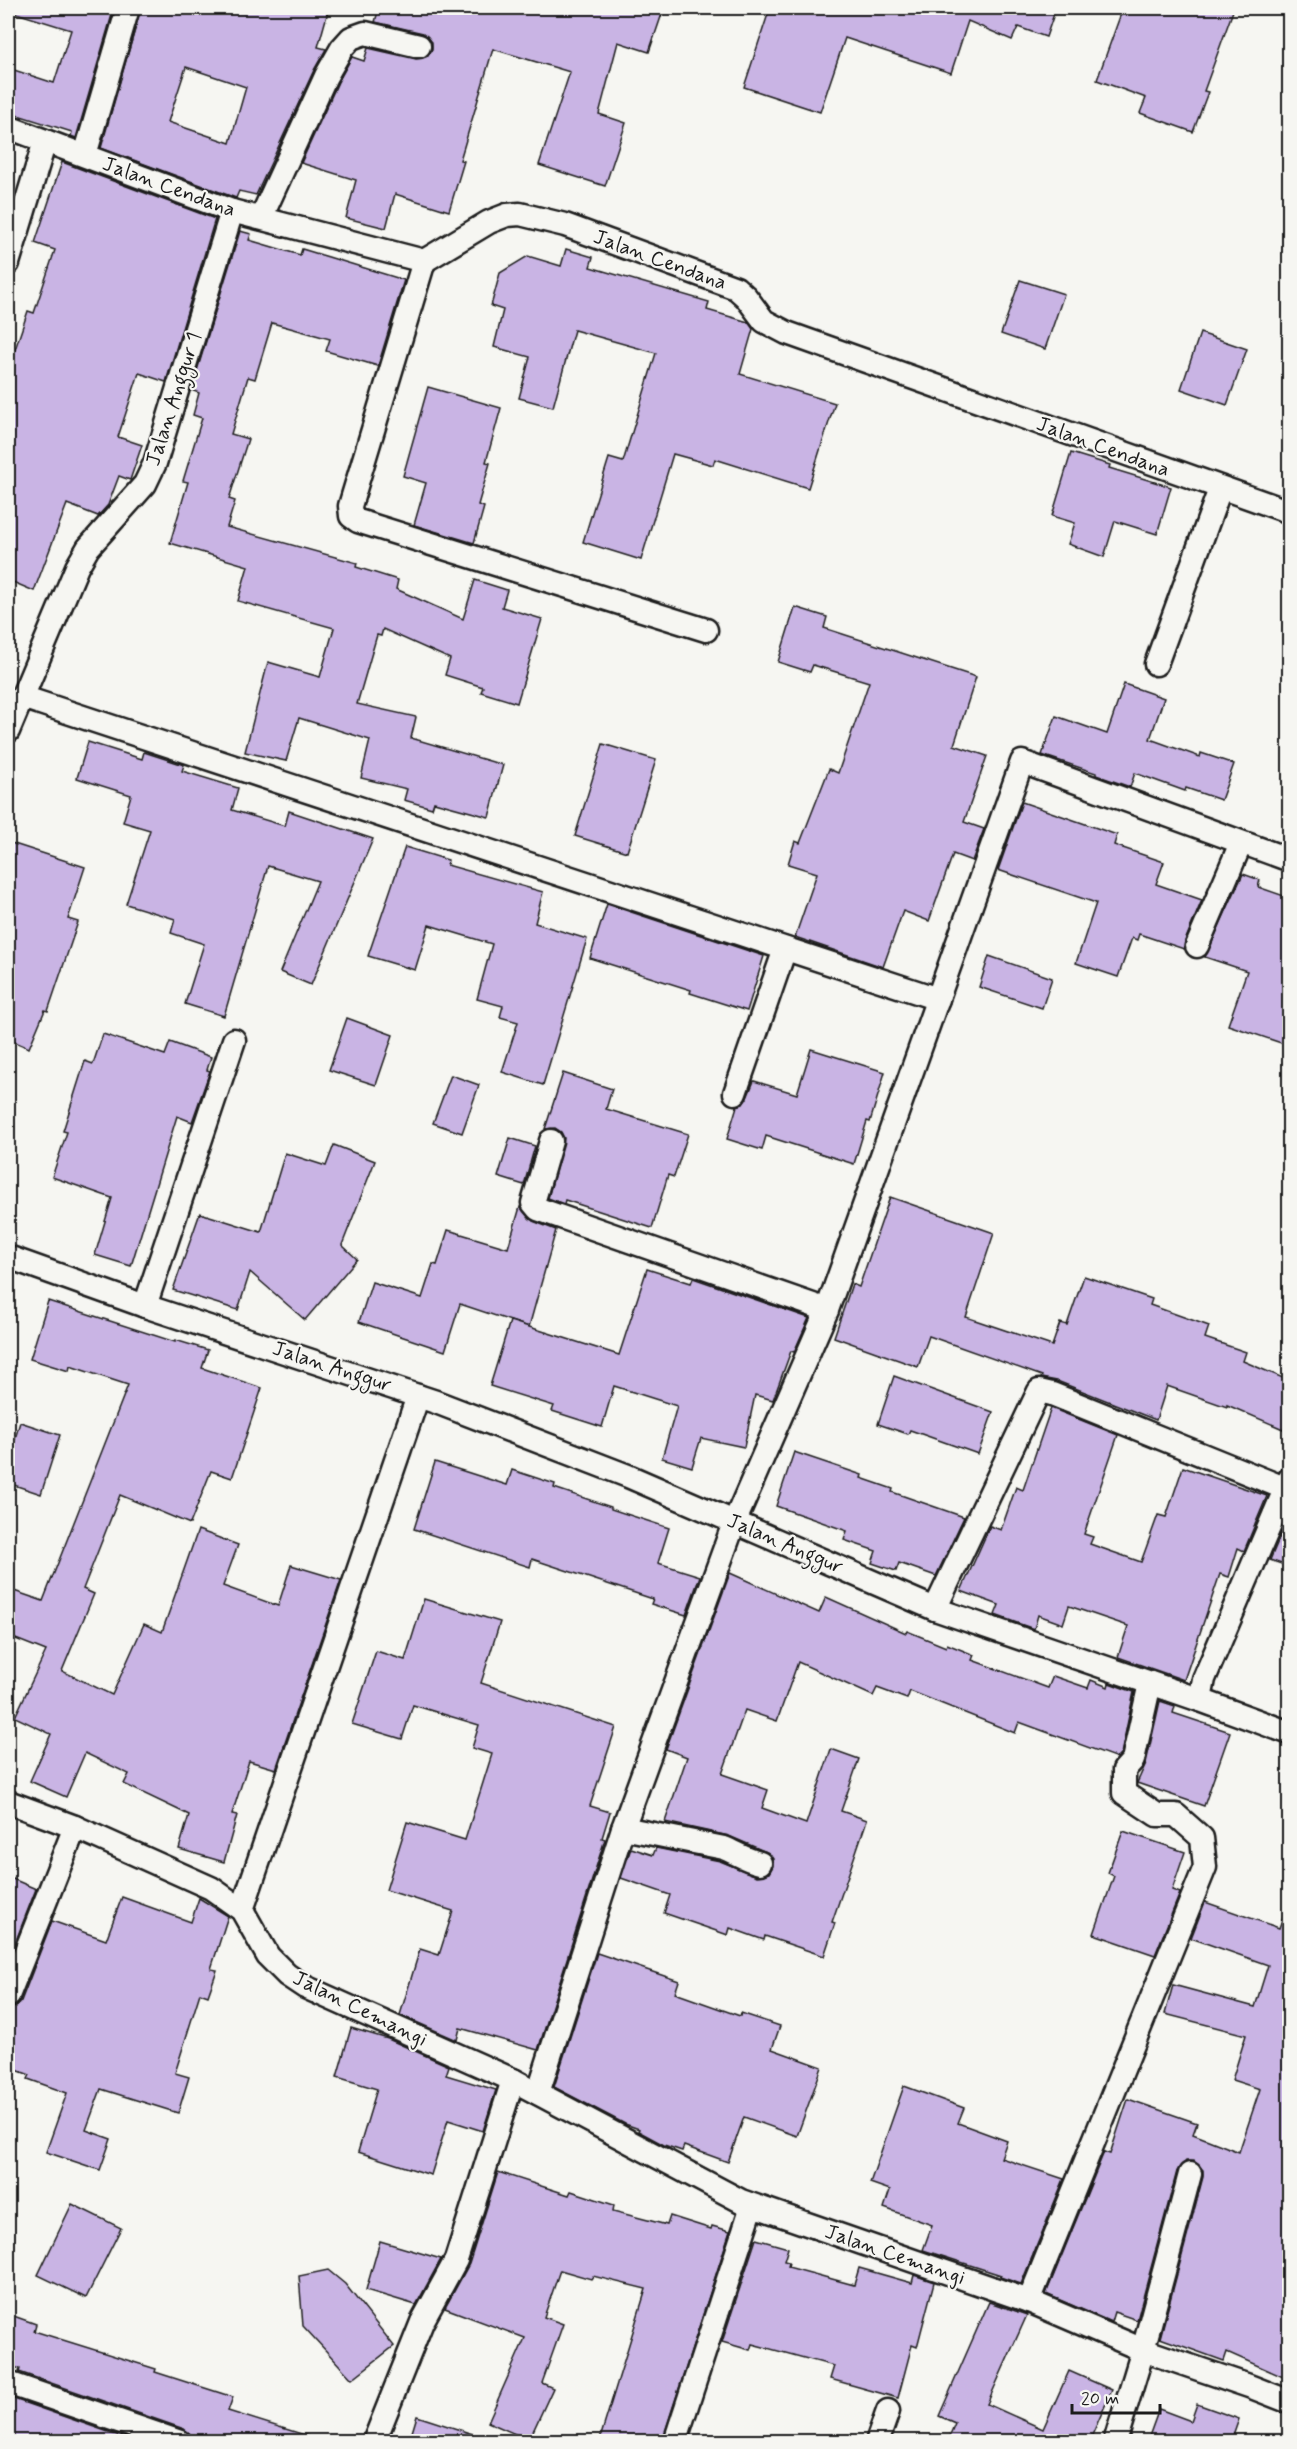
<svg xmlns="http://www.w3.org/2000/svg" width="1297" height="2449" font-family="Mynerve,sans-serif">
<rect width="100%" height="100%" fill="#f6f6f2"/>
<filter id="ink" filterUnits="userSpaceOnUse"><feTurbulence type="fractalNoise" baseFrequency=".0167" numOctaves="2"/><feDisplacementMap in="SourceGraphic" scale="12" xChannelSelector="R" yChannelSelector="G"/><feConvolveMatrix kernelMatrix="1 2 1 2 8 2 1 2 1" color-interpolation-filters="sRGB"/></filter>
<g filter="url(#ink)">
<g fill="#c9b4e4" stroke="#1c1c1c" stroke-width="1.5" fill-rule="evenodd">
<path d="M17,8H114L76,138L71,136L72,132L8,112V68L54,83L71,30L16,13Z"/>
<path d="M141,8H329L318,47L326,49L314,70L256,195L239,191L236,198L101,148ZM186,67L246,87L230,143L168,122Z"/>
<path d="M379,8H664L649,52L618,42L599,114L626,123L605,186L539,165L570,72L493,49L460,160L464,161L449,211L395,194L386,228L346,218L356,180L301,163L338,82L352,57L364,61L368,48L416,59L428,56L432,49V42L423,33L375,22Z"/>
<path d="M770,8H1056L1046,37L1018,27L1012,40L968,21L951,73L845,38L820,112L744,87Z"/>
<path d="M1123,8H1234L1204,91L1208,92L1193,132L1140,113L1146,98L1097,80Z"/>
<path d="M62,162L215,219L166,382L139,373L118,437L142,445L130,480L119,476L108,505L98,516L67,504L34,591L8,580V370L28,311L34,313L55,250L35,243Z"/>
<path d="M240,231L251,234L249,240L300,255L302,249L404,280L378,366L326,351L330,339L272,323L255,379L248,377L231,434L248,439L229,499L235,501L227,527L357,563L356,567L398,580L396,589L463,619L475,580L507,590L502,607L542,619L517,703L481,692L483,687L445,675L450,659L383,629L381,636L377,635L357,704L416,717L411,738L503,765L489,817L434,802L432,808L404,800L407,789L361,778L370,740L299,718L286,761L245,752L268,662L320,677L334,628L238,601L248,566L170,543L188,482L183,481L202,418L193,415L199,393L191,390Z"/>
<path d="M566,249L593,257L590,267L709,302L707,310L748,322L753,329L740,374L835,403L808,488L715,459L713,465L673,454L641,560L583,542L609,458L623,462L656,353L574,330L553,407L519,398L530,357L494,347L503,310L491,306L500,273L528,256L561,266Z"/>
<path d="M1020,280L1064,294L1045,349L1001,334Z"/>
<path d="M1200,333L1247,349L1227,405L1181,389Z"/>
<path d="M428,387L501,408L486,462L490,463L478,505L484,507L474,543L414,525L426,483L403,476Z"/>
<path d="M1071,453L1110,465L1109,468L1171,487L1157,534L1115,521L1104,557L1068,544L1075,523L1052,516Z"/>
<path d="M795,607L827,617L824,628L976,677L954,745L987,756L964,822L984,829L972,861L953,854L929,921L903,911L883,967L795,937L817,873L788,864L795,841L800,843L829,769L838,773L869,682L813,665L810,672L778,662Z"/>
<path d="M1124,684L1164,698L1150,739L1200,757L1201,753L1234,764L1221,800L1186,788L1185,791L1135,773L1130,787L1096,775V773L1042,755L1056,716L1107,734Z"/>
<path d="M88,742L142,759L144,752L184,765L182,771L238,788L232,810L285,826L289,811L373,839L311,985L280,972L318,881L268,866L224,1016L185,1004L204,944L171,933L175,919L126,904L150,830L123,822L131,795L77,778Z"/>
<path d="M603,744L656,760L627,852L575,836Z"/>
<path d="M1022,802L1117,835L1114,845L1164,862L1156,884L1202,900L1185,941L1184,949L1139,934L1137,940L1132,938L1118,977L1076,963L1096,903L998,870Z"/>
<path d="M8,842L85,867L68,919L78,922L48,1011L45,1010L29,1048L8,1039Z"/>
<path d="M405,847L448,860L447,865L543,892L535,923L587,939L543,1085L502,1072L518,1022L500,1017L503,1006L477,999L492,944L429,925L415,970L368,956Z"/>
<path d="M1243,874L1260,880L1258,887L1290,898V1046L1228,1025L1247,971L1205,957Z"/>
<path d="M607,904L764,956L747,1011L690,993L691,990L590,958Z"/>
<path d="M989,956L1052,978L1042,1008L979,987Z"/>
<path d="M347,1018L393,1035L376,1085L329,1070Z"/>
<path d="M103,1034L165,1055L170,1042L211,1057L207,1070L210,1071L192,1122L177,1116L131,1266L95,1255L112,1198L52,1177L67,1132L63,1131L85,1061L93,1064Z"/>
<path d="M811,1049L885,1072L870,1122L867,1121L854,1164L766,1136L762,1150L727,1139L737,1106L743,1104L747,1098L754,1081L797,1094Z"/>
<path d="M563,1073L612,1089L606,1109L688,1134L674,1177L668,1175L652,1228L565,1200L564,1204L548,1198L564,1138L561,1132L555,1128L545,1129Z"/>
<path d="M451,1075L479,1085L462,1133L433,1123Z"/>
<path d="M510,1138L535,1146L524,1185L498,1177Z"/>
<path d="M334,1145L375,1161L342,1245L357,1259L305,1320L250,1272L238,1310L173,1290L200,1213L261,1232L285,1153L326,1166Z"/>
<path d="M890,1197L994,1233L966,1317L1052,1346L1060,1323L1067,1325L1084,1276L1152,1299L1150,1305L1209,1326L1205,1338L1246,1352L1243,1361L1290,1381V1432L1227,1405V1407L1167,1386L1156,1420L1057,1381L1041,1378L1042,1376L929,1336L918,1367L834,1337L852,1284L859,1287Z"/>
<path d="M520,1207L533,1221L556,1230L529,1327L460,1304L445,1351L359,1322L372,1282L422,1298L433,1264L437,1265L448,1230L508,1248Z"/>
<path d="M647,1269L691,1283L693,1278L809,1318L794,1352L791,1351L773,1400L755,1395L744,1447L701,1438L692,1467L662,1458L677,1406L614,1386L602,1427L552,1411L554,1406L490,1386L510,1321L619,1355Z"/>
<path d="M48,1301L175,1342V1340L208,1350L202,1368L262,1388L232,1478L211,1471L190,1524L120,1495L83,1589L94,1594L62,1671L112,1695L144,1624L162,1632L198,1530L238,1545L223,1586L278,1606L291,1565L341,1580L276,1769L249,1761L232,1814L237,1815L224,1862L179,1849L189,1815L124,1784L129,1774L85,1753L66,1797L30,1781L51,1734L15,1717L46,1651L8,1636V1607L14,1591L43,1601L128,1385L70,1366L69,1371L30,1359Z"/>
<path d="M894,1376L993,1412L978,1454L910,1430L908,1434L878,1424Z"/>
<path d="M1051,1408L1118,1435L1084,1534L1093,1537L1090,1544L1141,1562L1158,1515L1166,1517L1183,1467L1267,1496L1244,1551L1238,1548L1229,1577L1220,1574L1184,1680L1118,1657L1128,1626L1069,1606L1063,1624L1038,1615L1034,1629L995,1615L999,1605L961,1591L990,1526L1001,1530L1016,1487L1023,1490Z"/>
<path d="M20,1422L60,1435L41,1494L8,1483V1462Z"/>
<path d="M794,1452L862,1475L861,1478L893,1489L892,1492L964,1517L936,1576L899,1563L896,1571L872,1563L876,1551L844,1540L847,1531L776,1506Z"/>
<path d="M435,1462L507,1485L512,1470L555,1484L554,1488L611,1507V1509L669,1528L658,1563L700,1576L686,1615L651,1604L653,1599L532,1559L530,1567L414,1529Z"/>
<path d="M1290,1513V1567L1270,1560Z"/>
<path d="M730,1573L819,1613L826,1597L906,1633L907,1631L946,1647L947,1644L974,1655L972,1660L1048,1688L1053,1676L1088,1688L1091,1680L1108,1687L1109,1683L1134,1692L1121,1754L1117,1758L1019,1722L1015,1733L910,1691L907,1699L877,1688L873,1696L798,1662L777,1721L745,1710L722,1774L768,1790L762,1808L806,1824L831,1749L859,1759L841,1811L867,1820L832,1922L835,1923L824,1956L765,1936L764,1940L730,1928L728,1935L664,1913L670,1895L621,1878L631,1848L653,1855L656,1848L720,1861L757,1876L769,1873L773,1866V1859L769,1853L729,1836L665,1822L687,1757L666,1749Z"/>
<path d="M424,1599L500,1622L481,1683L616,1727L590,1806L610,1812L602,1838L605,1839L538,2050L460,2028L457,2040L400,2015L420,1949L439,1955L453,1911L386,1890L407,1822L465,1840L492,1754L472,1748L479,1725L413,1705L402,1739L352,1724L376,1651L405,1660Z"/>
<path d="M1160,1701L1175,1706L1173,1713L1230,1732L1204,1806L1137,1783L1146,1763Z"/>
<path d="M1123,1831L1185,1852L1172,1890L1180,1893L1155,1955L1094,1934L1114,1876L1108,1873Z"/>
<path d="M8,1877L36,1889L8,1961Z"/>
<path d="M122,1897L191,1922L199,1898L228,1916L211,1969L217,1970L208,1996L200,1993L175,2073L189,2077L178,2113L101,2089L86,2130L111,2139L100,2170L46,2152L67,2093L28,2079L30,2075L8,2067V2009L16,2007L21,2001L52,1921L106,1940Z"/>
<path d="M1205,1902L1279,1928L1284,1914H1290V2380L1227,2352L1224,2361L1160,2338L1203,2177V2170L1194,2161H1186L1177,2171L1137,2320L1114,2312L1111,2322L1046,2294L1104,2152L1110,2154L1128,2099L1197,2123L1193,2134L1239,2152L1260,2089L1232,2080L1246,2035L1165,2014L1173,1985L1255,2007L1268,1965L1191,1938Z"/>
<path d="M597,1953L679,1981L675,1993L740,2016L741,2013L780,2026L772,2049L822,2067L797,2136L744,2117L728,2162L684,2146L682,2151L664,2145L638,2131L639,2129L625,2124L554,2087Z"/>
<path d="M351,2028L388,2039L449,2066L446,2075L496,2090L483,2131L448,2120L431,2175L358,2152L377,2089L337,2077Z"/>
<path d="M904,2086L964,2108L958,2123L1007,2141L1001,2158L1064,2179L1021,2284L1000,2277L1001,2275L923,2250L932,2225L884,2208L890,2190L870,2183Z"/>
<path d="M498,2172L569,2195L571,2191L614,2205L613,2211L667,2225L670,2216L711,2229L712,2226L730,2231L662,2442H599L646,2289L593,2276L591,2279L560,2270L544,2317L563,2324L542,2383L553,2388L529,2440L488,2422L525,2338L445,2308L469,2264Z"/>
<path d="M72,2204L121,2228L86,2298L38,2275Z"/>
<path d="M756,2239L788,2248L784,2261L789,2262L788,2267L854,2285L859,2268L912,2283L914,2275L934,2282L917,2347L912,2345L898,2398L830,2379L834,2366L752,2344L750,2350L722,2342Z"/>
<path d="M380,2241L441,2259L416,2305L366,2290Z"/>
<path d="M328,2270L345,2284L394,2346L352,2379L303,2326L299,2276Z"/>
<path d="M989,2302L1027,2315L987,2404L1043,2429L1069,2371L1112,2390L1089,2442H947L955,2423L939,2416Z"/>
<path d="M8,2314L36,2324L34,2331L156,2369L155,2372L233,2397L228,2411L308,2436L307,2442H193L190,2434L184,2429L19,2372L20,2369L8,2365Z"/>
<path d="M11,2398L137,2442H8V2410Z"/>
<path d="M1197,2404L1239,2419L1233,2436L1240,2439V2442H1147L1159,2409L1191,2421Z"/>
<path d="M417,2416L479,2436V2442H409Z"/>
</g>
<g fill="none" stroke-linecap="round" stroke-linejoin="round">
<g stroke="#1c1c1c" stroke-width="27">
<g id="minor">
<path d="M8,127L232,211L424,261L489,222L507,215L520,214L565,225L736,288L746,297L764,321L787,333L1290,512"/>
<path d="M85,155L128,8"/>
<path d="M261,218L326,76L342,48L351,38L365,33L419,46"/>
<path d="M424,261L350,506L351,516L358,521L706,630"/>
<path d="M8,263L45,141"/>
<path d="M1156,664L1220,489"/>
<path d="M22,697L938,999"/>
<path d="M8,731L77,567L88,548L145,484L155,463L232,211"/>
<path d="M1197,946L1241,843"/>
<path d="M735,1093L785,949"/>
<path d="M551,1141L533,1203L538,1209L827,1310"/>
<path d="M8,1257L145,1306L436,1402L628,1476L935,1609L1200,1700L1204,1679L1290,1478"/>
<path d="M145,1306L234,1040"/>
<path d="M935,1609L1039,1391L1052,1394L1284,1488"/>
<path d="M1200,1700L1290,1733"/>
<path d="M8,1802L75,1827L211,1888L242,1910L268,1956L287,1975L305,1987L513,2080L741,2201L1029,2301L1143,2350L1249,2386L1290,2402"/>
<path d="M623,1828L724,1848C736,1853 746,1860 760,1863"/>
<path d="M242,1910L418,1396"/>
<path d="M8,1996L75,1827"/>
<path d="M538,2093L623,1828L734,1523L827,1310L1022,762L1290,860"/>
<path d="M1029,2301L1205,1867L1202,1838L1176,1815H1157L1124,1793V1770L1133,1760L1150,1683"/>
<path d="M8,2383L180,2442"/>
<path d="M374,2442L422,2322L456,2260L513,2080"/>
<path d="M675,2442L752,2206"/>
<path d="M877,2442L888,2411"/>
<path d="M1115,2442L1143,2350L1190,2174"/>
</g>
</g>
<use href="#minor" stroke="#f6f6f2" stroke-width="22"/>
</g>
</g>
<g text-anchor="middle" dominant-baseline="central" stroke-width="4.5" stroke-linejoin="round" paint-order="stroke">
<g font-size="21" fill="#1c1c1c" stroke="#f6f6f2">
<text transform="translate(169 187) rotate(20)">Jalan Cendana</text>
<text transform="translate(660 260) rotate(20)">Jalan Cendana</text>
<text transform="translate(174 399) rotate(-72)">Jalan Anggur 1</text>
<text transform="translate(1103 447) rotate(20)">Jalan Cendana</text>
<text transform="translate(332 1367) rotate(18)">Jalan Anggur</text>
<text transform="translate(785 1544) rotate(23)">Jalan Anggur</text>
<text transform="translate(360 2009) rotate(26)">Jalan Cemangi</text>
<text transform="translate(895 2255) rotate(19)">Jalan Cemangi</text>
</g>
</g>
<rect width="1297" height="2449" fill="none" stroke="#f6f6f2" stroke-width="30"/>
<rect x="15" y="15" width="1267" height="2419" fill="none" stroke="#1c1c1c" stroke-width="2" filter="url(#ink)"/>
<path d="M1072 2404v9h88v-9" fill="none" stroke="#1c1c1c" stroke-width="3"/>
<text x="1081" y="2404" font-size="18" fill="#1c1c1c" stroke="#f6f6f2" stroke-width="4.5" paint-order="stroke">20 m</text>
</svg>
